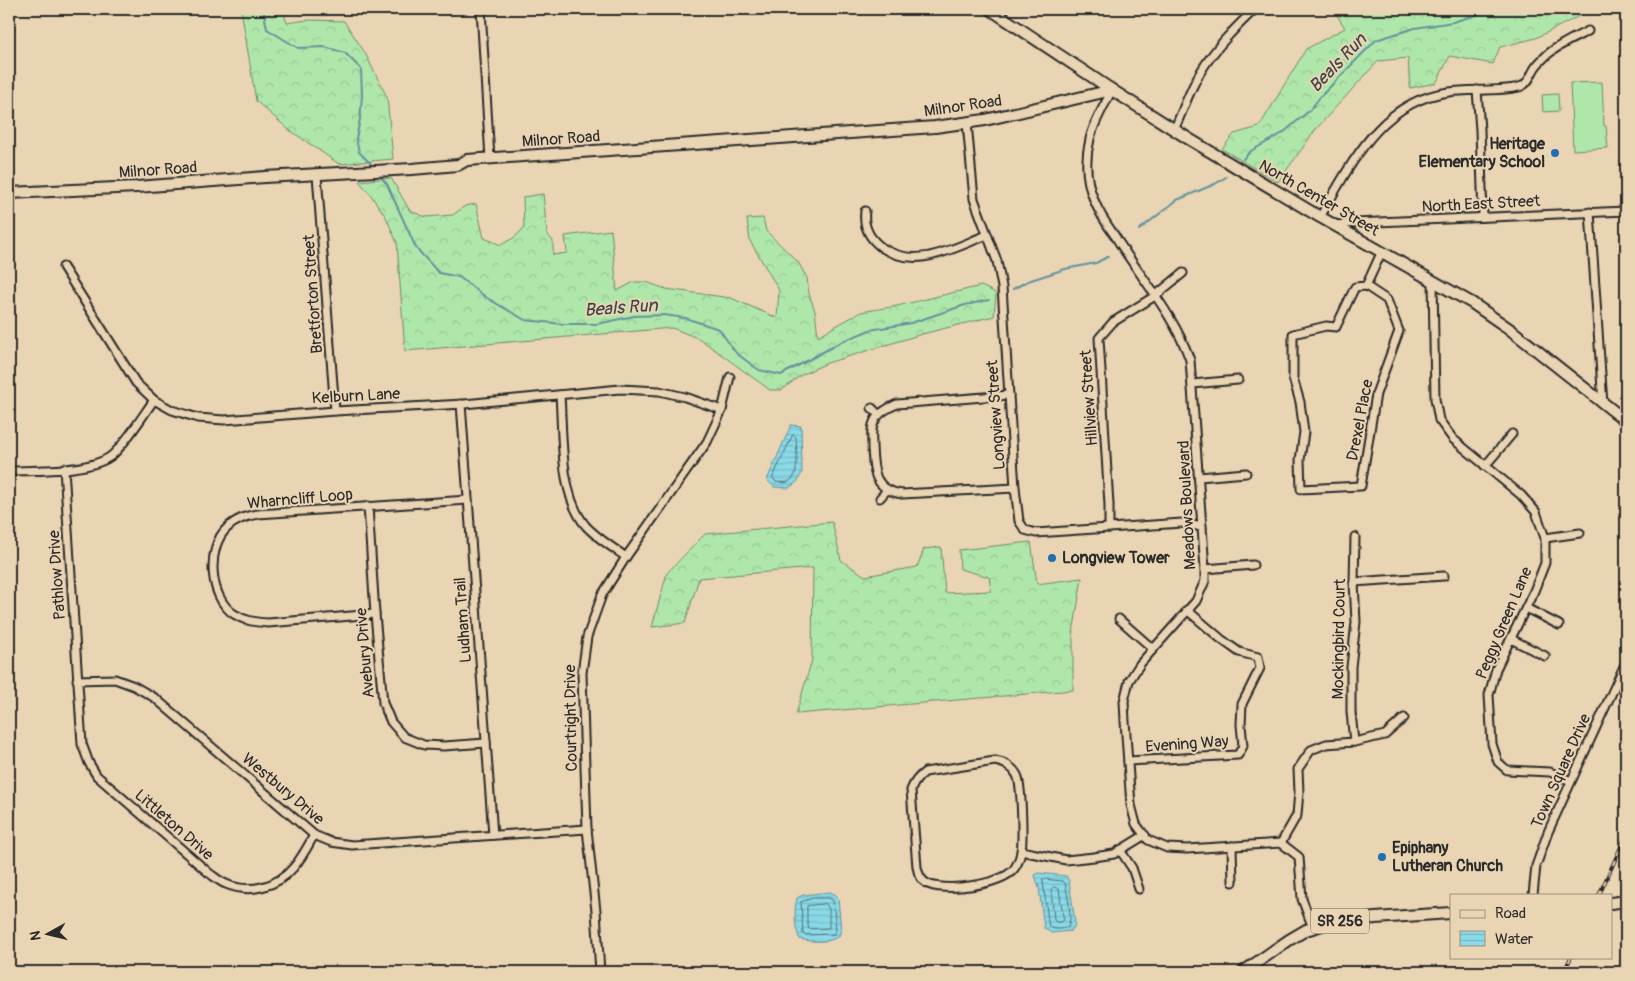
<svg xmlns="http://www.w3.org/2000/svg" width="1635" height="981" font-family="Pangolin,sans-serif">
<defs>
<pattern id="forest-crowns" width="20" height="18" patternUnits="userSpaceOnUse" patternTransform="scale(1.25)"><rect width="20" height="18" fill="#afe7ab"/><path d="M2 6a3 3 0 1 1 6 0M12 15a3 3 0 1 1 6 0" fill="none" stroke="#97c693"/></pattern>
<pattern id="water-rules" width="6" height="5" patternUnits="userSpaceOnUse" patternTransform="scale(1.25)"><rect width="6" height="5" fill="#8ad9e8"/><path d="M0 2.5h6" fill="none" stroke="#77bac7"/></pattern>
</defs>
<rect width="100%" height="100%" fill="#e9d4b3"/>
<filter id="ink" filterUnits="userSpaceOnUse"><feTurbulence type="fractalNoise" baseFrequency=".02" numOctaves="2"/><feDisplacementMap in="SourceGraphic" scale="10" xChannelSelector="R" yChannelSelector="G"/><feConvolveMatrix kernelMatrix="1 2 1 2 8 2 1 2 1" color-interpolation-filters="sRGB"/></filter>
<g filter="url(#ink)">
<g fill="#afe7ab" stroke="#6d896b">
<path d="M1602,82L1604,126H1606L1608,148L1573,150L1570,83Z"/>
<path d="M1558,94L1559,111L1543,112L1542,95Z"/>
</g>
<g fill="url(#forest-crowns)" stroke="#6d896b">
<path d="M241,9H282L287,23L307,20L344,21L365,53L387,97L393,159L339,164L288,129L256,101Z"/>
<path d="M1333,9H1593L1536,38L1500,47L1493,64L1450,56L1436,83L1410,88L1408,58L1378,61L1316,129L1278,182L1222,149L1234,134L1259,127L1306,49L1345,28Z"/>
<path d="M391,178L410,211L426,217L453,215L465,206L476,204L484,238L501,245L515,237L524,228L523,197L543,194L547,234L553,241V255L567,253L565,236L611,230L617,291L634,282H646L666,289L731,298L777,318L779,290L750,241L747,219L763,218L766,231L798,262L807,278L809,294L815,311L818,336L861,312L897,306L981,286L996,293L994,316L922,334L827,363L801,375L782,390H770L700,339L672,328L405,351L397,243L386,217L370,194L359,181Z"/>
<path d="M832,522L841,560L865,576L917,567L924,549L941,547L945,593L991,591L989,577L960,569L959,550L1031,542L1037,584L1082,578L1073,633V690L796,714L812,660L813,568L699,578L685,623L652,627L667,573L705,534Z"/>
</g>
<g fill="url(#water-rules)" stroke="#64939c">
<path d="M791,425L801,426L802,473L797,482L789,488L774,487L767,480Z"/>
<path d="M1039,873L1066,876L1069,881L1075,922L1074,927L1071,931L1051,933L1044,928L1039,888L1035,875Z"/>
<path d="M830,892L835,894L838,898L841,930L839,936C831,943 810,942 800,939C794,928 794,910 797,898L803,895Z"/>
</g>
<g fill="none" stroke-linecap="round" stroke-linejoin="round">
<g stroke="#517177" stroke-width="1">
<path d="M793,435L796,437C796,448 801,477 788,482C785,483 780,482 776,482L773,478Z"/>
<path d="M1043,879L1062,881L1065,883C1067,893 1073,918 1068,927C1061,929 1054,931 1049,926Z"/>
<path d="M1054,887L1059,889L1063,916L1064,920L1062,922H1056L1054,920L1051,890Z"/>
<path d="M814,898H829L833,900L836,929L834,934L806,935L803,934L801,902Z"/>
<path d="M826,904L829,909V928L809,929L807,921V906Z"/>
</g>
<g stroke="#64939c" stroke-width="2">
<path d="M266,9L264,13L267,29L298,48L325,47L345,53L361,69L362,96L360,119L356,139L359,152L372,165"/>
<path d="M1243,159L1251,151L1283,133L1310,110L1321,96L1376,40L1415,28L1453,22L1496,9"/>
<path d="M379,175L387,184L416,248L439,273L459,277L487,298L525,320L563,324H597L634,316L664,315L685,318L719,329L736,353L759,370L781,375L843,341L870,330L911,323L965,305L989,300"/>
<path d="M1139,230L1177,200L1215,184L1226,177"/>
<path d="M1013,289L1028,281L1065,269L1096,263L1109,256"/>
</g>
<g stroke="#2b2b2b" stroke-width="11">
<g id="minor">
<path d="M481,9L490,159"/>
<path d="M1112,90C1104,106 1094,122 1090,139C1085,159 1086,181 1094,200C1099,213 1107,225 1115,236C1140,277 1174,314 1190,360L1205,569V581L1196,601L1140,664L1129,681L1124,701L1125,721L1131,805L1136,824L1148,840L1167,848L1187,849L1281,843L1299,857L1302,899L1313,928"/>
<path d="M1477,90L1480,130L1483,217"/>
<path d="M967,123L974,199L997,261L1002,287L1015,488L1019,521L1025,530L1036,533L1182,523L1202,527"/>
<path d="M1174,130C1183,111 1189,91 1200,73C1214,49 1235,28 1255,9"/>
<path d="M317,175L335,411"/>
<path d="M865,211C863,226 869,238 881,247C916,271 953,248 987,235"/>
<path d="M1590,212L1603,404"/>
<path d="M1320,217C1352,163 1380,101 1449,92C1468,89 1507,92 1522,86C1529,83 1531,74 1535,68C1538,63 1544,58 1548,54C1560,44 1574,38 1588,31"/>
<path d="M1336,225L1355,223L1626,211"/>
<path d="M63,267L136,383L154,400L172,410L198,418L224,420L335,411L464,404L620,389L659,391L685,397L722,410"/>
<path d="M1433,280L1435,399L1439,420L1453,439L1521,495L1536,512L1545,538V563L1534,591L1496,669L1489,695L1492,744L1498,762L1507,770L1550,772L1571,781"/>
<path d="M1366,286L1387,300L1399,331L1376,394L1361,486L1301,489L1300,460L1304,432L1300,402L1293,378V334L1326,326L1336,327L1355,287L1366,286L1382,251"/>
<path d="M1192,384L1238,380"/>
<path d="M560,395C563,434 559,495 586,526C597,538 612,547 626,557"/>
<path d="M1009,395L897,404C890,407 882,411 877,417C870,426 872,437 872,447C873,471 874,490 902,494L1015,488"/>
<path d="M461,404L493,835"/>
<path d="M872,408L879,415"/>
<path d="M1485,466L1512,434"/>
<path d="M64,468L82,744L89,763L97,776L209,873C215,877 220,882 226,884C249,894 277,887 293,868C302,858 308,846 314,835"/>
<path d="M9,471C36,470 90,472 111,456C125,445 143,415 154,400"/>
<path d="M1199,477L1246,473"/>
<path d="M880,498L887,490"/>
<path d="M368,506L375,614L383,703L391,722L404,737L424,745L444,746L486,743"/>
<path d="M1109,528V505L1099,338L1113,322L1155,296L1183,273"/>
<path d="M1545,538L1580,533"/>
<path d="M1205,569L1253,565"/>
<path d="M1354,582L1444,576"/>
<path d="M1526,608L1559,625"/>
<path d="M375,614L268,623C255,622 245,621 234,614C209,598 206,548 227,528C236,519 246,516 258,514L468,500"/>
<path d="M1119,619L1153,649"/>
<path d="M1511,639L1545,656"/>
<path d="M77,680L115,679L134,686L155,698L314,835L331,842L352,845L587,829"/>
<path d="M1354,742L1351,712V667L1356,622L1354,582L1355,537"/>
<path d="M995,761C1005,763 1012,766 1017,775C1022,786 1023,839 1021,852C1020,857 1017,865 1014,869C1002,885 942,893 926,883C920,879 918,873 917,867L911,790C914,782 918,777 925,772Z"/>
<path d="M1128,761L1238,755L1243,746L1241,725L1242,704L1260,668L1258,657L1239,652L1221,639L1187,610"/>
<path d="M1281,843L1297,815L1299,792L1298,769L1311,750L1326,744L1354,742L1385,735L1404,718"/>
<path d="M1232,846L1233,882"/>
<path d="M1120,850L1132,868L1139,889"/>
<path d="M1021,851L1066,860L1094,857L1114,854L1145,835"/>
<path d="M1533,895L1536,866L1548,832L1626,662"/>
<path d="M600,972L596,911L587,829L582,673L587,637L602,595L626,557L707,442L722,410L730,377"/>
</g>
</g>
<g stroke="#2b2b2b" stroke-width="14">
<g id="secondary">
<path d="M990,9L1112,90L1189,139L1320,217L1472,303L1511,330L1626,421"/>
<path d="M9,193L137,187L265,177L412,169L458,165L467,160L935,127L985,120L1112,90"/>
</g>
</g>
<g stroke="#2b2b2b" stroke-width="14">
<g id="primary">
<path d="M1611,903L1626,901"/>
<path d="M1243,972L1289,940L1306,930L1325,924L1375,918L1451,913"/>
</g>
</g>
<use href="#minor" stroke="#e9d4b3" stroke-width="7"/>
<use href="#secondary" stroke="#e9d4b3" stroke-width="10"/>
<use href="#primary" stroke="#e9d4b3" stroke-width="10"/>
<g stroke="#2b2b2b" stroke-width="4">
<g id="rail">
<path d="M1599,895L1626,836"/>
<path d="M1564,972L1571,957"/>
</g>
</g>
<use href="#rail" stroke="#e9d4b3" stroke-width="2" stroke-dasharray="5.5" stroke-linecap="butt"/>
</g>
</g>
<g fill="#1f6fb2" stroke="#e9d4b3" stroke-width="2">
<circle cx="1555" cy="153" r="5"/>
<circle cx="1052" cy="558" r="5"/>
<circle cx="1382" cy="857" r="5"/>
</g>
<g text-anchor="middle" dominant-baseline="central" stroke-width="4" stroke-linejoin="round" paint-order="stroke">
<rect fill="#e9d4b3" stroke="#645e54" stroke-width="1" x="1311" y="908.5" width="58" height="25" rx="4"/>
<g font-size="15" font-weight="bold" fill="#2b2b2b">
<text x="1340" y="921">SR 256</text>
</g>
<g font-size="16" fill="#2b2b2b" stroke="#e9d4b3">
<text transform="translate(963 106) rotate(-8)">Milnor Road</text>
<text transform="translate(561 139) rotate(-4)">Milnor Road</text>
<text transform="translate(158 170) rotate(-4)">Milnor Road</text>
<text transform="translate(1319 198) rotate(30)">North Center Street</text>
<text transform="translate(1481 204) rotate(-3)">North East Street</text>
<text transform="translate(313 294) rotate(-94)">Bretforton Street</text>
<text transform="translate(356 396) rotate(-3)">Kelburn Lane</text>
<text transform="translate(1089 398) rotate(-94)">Hillview Street</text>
<text transform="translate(996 415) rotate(-94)">Longview Street</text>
<text transform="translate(1360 420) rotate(-79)">Drexel Place</text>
<text transform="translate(300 499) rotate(-5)">Wharncliff Loop</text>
<text transform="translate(1187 505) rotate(-93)">Meadows Boulevard</text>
<text transform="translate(57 575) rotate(-94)">Pathlow Drive</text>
<text transform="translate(463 620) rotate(-94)">Ludham Trail</text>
<text transform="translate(1504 623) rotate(-67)">Peggy Green Lane</text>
<text transform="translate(1339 639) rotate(-89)">Mockingbird Court</text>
<text transform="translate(365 653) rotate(-95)">Avebury Drive</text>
<text transform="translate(571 718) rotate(-91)">Courtright Drive</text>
<text transform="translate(1187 744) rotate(-4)">Evening Way</text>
<text transform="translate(1561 771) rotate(-66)">Town Square Drive</text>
<text transform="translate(283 789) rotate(40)">Westbury Drive</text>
<text transform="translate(174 825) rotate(41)">Littleton Drive</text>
</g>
<g font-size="16" font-weight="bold" fill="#2b2b2b" stroke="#e9d4b3" text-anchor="start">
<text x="1545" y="144" text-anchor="end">Heritage<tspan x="1545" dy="18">Elementary School</tspan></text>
<text x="1062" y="558">Longview Tower</text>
<text x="1392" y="848">Epiphany<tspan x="1392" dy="18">Lutheran Church</tspan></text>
</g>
<g font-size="18" font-style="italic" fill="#394547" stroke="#e9d4b3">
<text transform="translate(1338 63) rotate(-46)">Beals Run</text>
<text transform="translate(621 308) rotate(-4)">Beals Run</text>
</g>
</g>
<rect width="1635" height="981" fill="none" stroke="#e9d4b3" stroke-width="30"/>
<rect x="15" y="15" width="1605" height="951" fill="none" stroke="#2b2b2b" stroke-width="2" filter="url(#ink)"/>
<rect x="1450" y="894" width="162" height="65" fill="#e9d4b3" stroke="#9d907d"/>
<rect x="1460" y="910" width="25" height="8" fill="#e9d4b3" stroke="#9d907d"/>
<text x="1495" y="918" font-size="15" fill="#2b2b2b">Road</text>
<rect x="1460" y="931" width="25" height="15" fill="url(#water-rules)" stroke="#9d907d"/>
<text x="1495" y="944" font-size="15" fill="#2b2b2b">Water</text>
<g transform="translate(48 934) rotate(262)" stroke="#e9d4b3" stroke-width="4" paint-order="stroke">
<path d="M0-4L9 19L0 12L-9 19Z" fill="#2b2b2b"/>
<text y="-8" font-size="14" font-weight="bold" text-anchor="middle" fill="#2b2b2b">N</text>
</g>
</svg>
